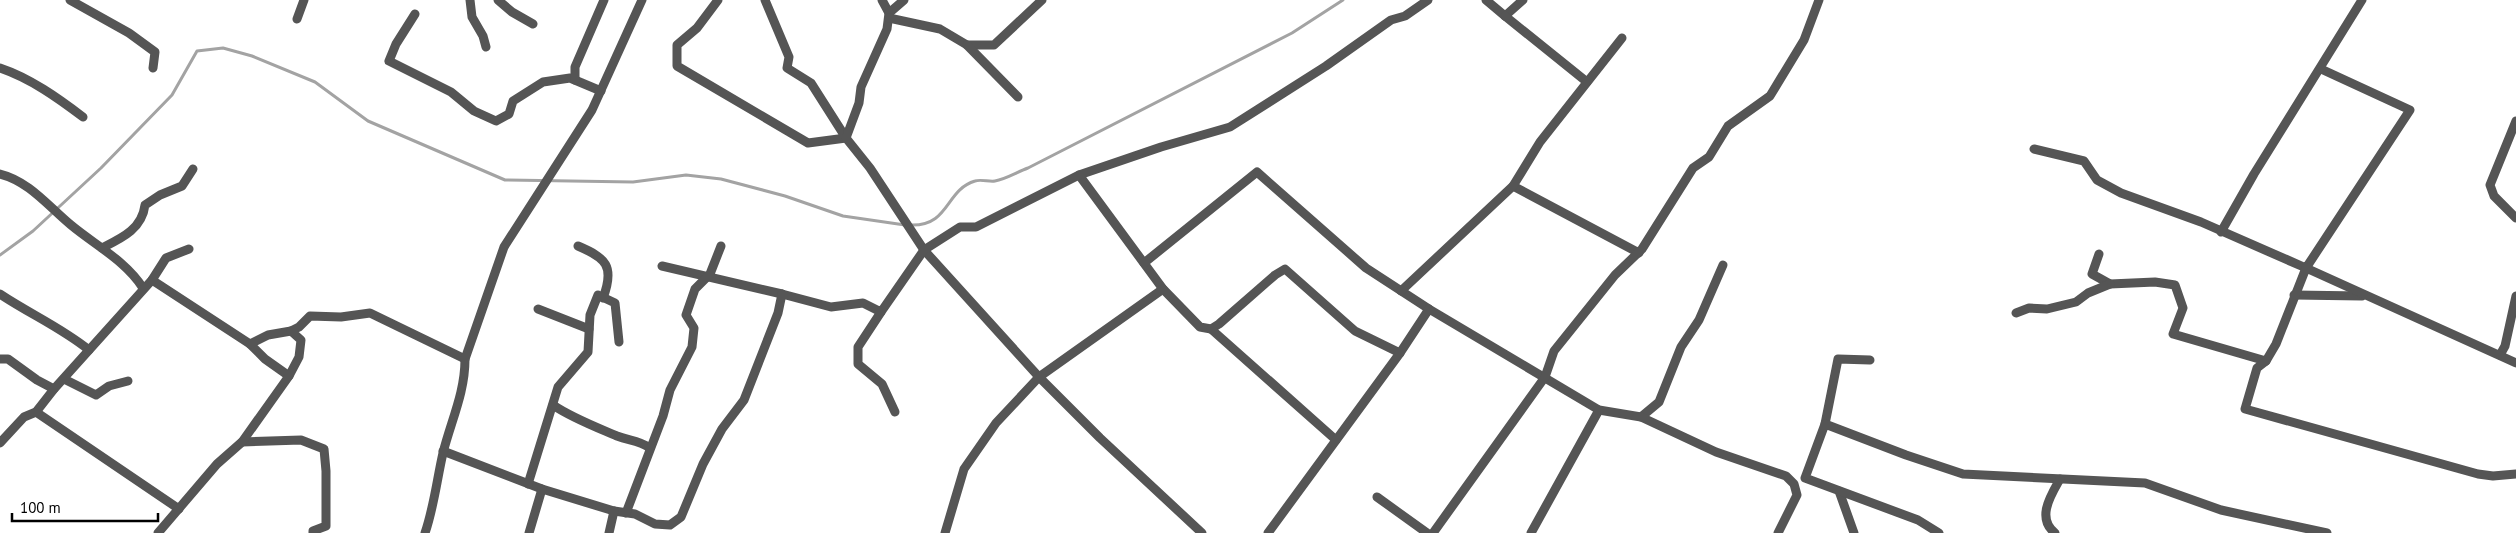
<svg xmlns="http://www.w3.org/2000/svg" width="2516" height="533" font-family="'PT Sans',sans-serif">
<rect width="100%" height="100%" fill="#fff"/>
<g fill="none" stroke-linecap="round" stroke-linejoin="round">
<g stroke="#a3a3a3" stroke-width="3">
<path d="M911,225C950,226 945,190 975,181C981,179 989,182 995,181C1006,179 1017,172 1028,168L1292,33L1343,0"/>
<path d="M0,255L33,231L101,168L172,95L197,51L223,48L252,56L315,82L368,121L505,180L633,182L686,175L721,179L785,196L843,216L905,225"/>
</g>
<g stroke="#555" stroke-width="9">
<path d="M70,0L129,33L155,52L153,68"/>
<path d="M470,0L472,17L483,36L486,47"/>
<path d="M498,0L512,12L533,24"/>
<path d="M718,0L697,28L677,45V66L808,143L846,138L811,83L787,68L789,57L765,0"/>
<path d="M882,0L889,13L887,29L861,87L859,103L846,138L870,168L924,250L1039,377L1100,438L1202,533"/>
<path d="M1486,0L1505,16L1523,0"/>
<path d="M889,13L904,0"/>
<path d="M415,14L396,44L389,61L451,92L474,111L496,121L509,114L513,101L543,82L570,78L601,91"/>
<path d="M1505,16L1587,82"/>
<path d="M889,18L940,29L967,45H994L1042,0"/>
<path d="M297,19L304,0"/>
<path d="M967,45L1018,97"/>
<path d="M0,68C30,78 58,98 83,117"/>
<path d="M575,80V67L604,0"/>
<path d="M2516,121L2490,185L2494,196L2516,218"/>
<path d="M2034,149L2084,161L2097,180L2121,193L2201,222L2306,268L2410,110L2321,69"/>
<path d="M0,174C29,181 49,207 71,225C95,245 126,261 143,288"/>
<path d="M1079,175L1163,289L1200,327L1211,329L1219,324L1275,275L1285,269L1355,331L1400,353"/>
<path d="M1513,186L1639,253"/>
<path d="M2221,232L2254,174L2362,0"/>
<path d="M578,246C606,258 615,266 603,298"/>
<path d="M102,248C122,238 142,229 145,205L160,195L182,186L193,169"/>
<path d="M2099,254L2092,274L2110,284L2155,282L2175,285L2183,308L2173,334L2266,361"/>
<path d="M1144,263L1257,172L1366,268L1429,309"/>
<path d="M662,266L782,294"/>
<path d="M152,280L250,344L265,359L289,376"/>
<path d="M1401,291L1513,186L1540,142L1622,38"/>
<path d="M0,294C30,314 62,328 89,350"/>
<path d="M2294,295L2362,296"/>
<path d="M538,309L589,329"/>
<path d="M881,312L858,347V364L882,384L895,412"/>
<path d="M2016,313L2029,308L2047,309L2076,302L2088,293L2110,284"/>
<path d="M1211,329L1336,440"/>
<path d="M250,344L268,335L291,331"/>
<path d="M2500,355L2505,346L2516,296"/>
<path d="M0,359H8L37,380L54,389"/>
<path d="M2516,363L2306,268L2276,344L2266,361L2257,368L2245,409L2478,474L2493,476L2516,474"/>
<path d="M64,379L96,395L109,386L128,381"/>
<path d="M553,405C572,418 596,427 617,436C630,441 638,440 650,448"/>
<path d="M36,412L179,509"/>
<path d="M1641,417L1659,402L1681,347L1699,320L1723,265"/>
<path d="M1825,424L1838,359L1870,360"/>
<path d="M242,442L301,440L324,449L326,471V526L313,531V533"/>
<path d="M0,443L24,417L36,412L54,389L152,280L166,258L189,249"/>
<path d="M443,451L542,489L614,511L635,514L655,524L670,525L681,517L703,464L722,429L744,400L778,313L782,294L831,307L863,303L881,312L924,250L960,227H976L1079,175L1161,147L1230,127L1326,66L1391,20L1405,16L1428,0"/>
<path d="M528,484L558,387L588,352L590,315L598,295L615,303L619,342"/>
<path d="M1839,491L1854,533"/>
<path d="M1377,497L1427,533"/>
<path d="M626,513L663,416L670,390L692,347L694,328L686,315L695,289L710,274L721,246"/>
<path d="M158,533L217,464L242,442L289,376L299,357L301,340L291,331L299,327L310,316L341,317L370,313L465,359"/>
<path d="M425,533C434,507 437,479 443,453C451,421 465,393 465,359L504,247L592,110L642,0"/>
<path d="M529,533L542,489"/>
<path d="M609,533L614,511"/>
<path d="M945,533L964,469L996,423L1039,377L1163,289"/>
<path d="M1268,533L1400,353L1429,309L1599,410L1641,417L1716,452L1786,476L1794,484L1797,495L1778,533"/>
<path d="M1433,533L1545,377L1554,351L1615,275L1642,249L1693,168L1709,157L1728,126L1770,96L1804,40L1819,0"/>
<path d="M1531,533L1599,410"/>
<path d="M1939,533L1918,520L1805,478L1825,424L1906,455L1963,474L2145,483L2221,510L2327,533"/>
<path d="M2055,533C2036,518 2051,495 2060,479"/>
</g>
</g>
<path d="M12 513v8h146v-8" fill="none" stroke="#000000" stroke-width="2.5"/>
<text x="20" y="513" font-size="15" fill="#000000" stroke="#ffffff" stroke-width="4" paint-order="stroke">100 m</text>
</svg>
